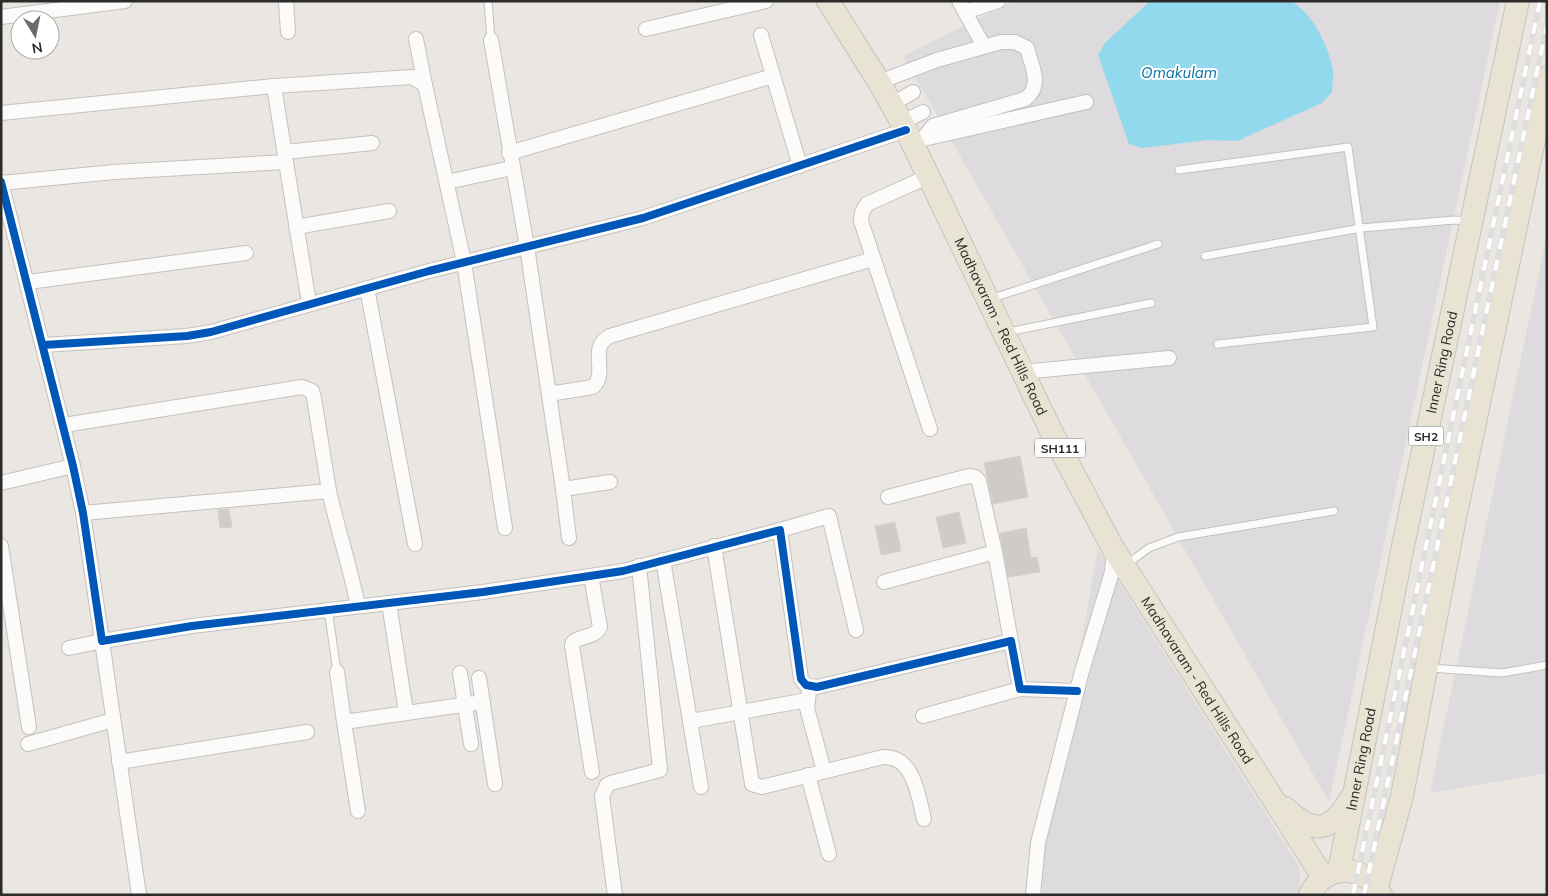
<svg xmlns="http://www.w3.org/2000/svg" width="1548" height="896" font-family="Mulish,sans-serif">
<rect width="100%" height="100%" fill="#eae6e1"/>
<g fill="#dddbdd">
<path d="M1014,1H1500L1329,802L903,56Z"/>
<path d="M1547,234V773L1430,793Z"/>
<path d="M1098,549L1299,866L1301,895H1042L1044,850Z"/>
</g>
<path fill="#92d9ee" d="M1150,1H1290C1312,11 1330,48 1333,72C1334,79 1332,86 1332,92L1322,103L1237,141L1208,140L1143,148L1129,144L1098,55L1105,43Z"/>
<g fill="#cfccc8" stroke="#d5d1cd">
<path d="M1020,456L1028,497L993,504L984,463Z"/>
<path d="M229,509L232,527L220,528L218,510Z"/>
<path d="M959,512L966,543L943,548L936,517Z"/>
<path d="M895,522L901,551L881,555L875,526Z"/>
<path d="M1026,528L1031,558L1037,557L1040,572L1008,577L1000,533Z"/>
</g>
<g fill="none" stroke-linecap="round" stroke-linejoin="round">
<g stroke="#c3c2c2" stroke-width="9">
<g id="lane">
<path d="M488,1L491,40"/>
<path d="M1179,170L1348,147L1373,327L1218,344"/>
<path d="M1205,256L1361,228L1454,220L1470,221"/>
<path d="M990,299L1158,244"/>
<path d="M1008,332L1151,303"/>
<path d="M1127,564L1149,548L1178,537L1334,511"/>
<path d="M328,609L337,672"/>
<path d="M1430,668L1502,673L1547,665"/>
</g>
</g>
<g stroke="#c3c2c2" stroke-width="16">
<g id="street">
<path d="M286,1L288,32"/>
<path d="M959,1L981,41"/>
<path d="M965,12L998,1"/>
<path d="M1,17L125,1"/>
<path d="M646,29L766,1"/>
<path d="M761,35L800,166"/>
<path d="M416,39L425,85"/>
<path d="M491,40L527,247L563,489L610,482"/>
<path d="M879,82L937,60L1001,42H1015L1027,48C1032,67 1043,86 1025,99L933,126L923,139"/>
<path d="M274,86L412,77L425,85L464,262L505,528"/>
<path d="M892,104L913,92"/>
<path d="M1,113L274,86L286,162L114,172L1,183"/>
<path d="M902,122L923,112"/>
<path d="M919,140L1086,102"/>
<path d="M285,152L372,143"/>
<path d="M509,153L773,76"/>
<path d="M286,162L309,303"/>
<path d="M927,177L867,204L862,212L861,221L930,429"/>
<path d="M1,182L73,466L83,513L102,641L192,626L483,592L623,571L780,530L801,679L806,685L817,687L1011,641L1020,689L1077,691"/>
<path d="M447,182L511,168"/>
<path d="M296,227L389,211"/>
<path d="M28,282L246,253"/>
<path d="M367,288L415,544"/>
<path d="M43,345L187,336L211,332L429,271L643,218L906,130"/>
<path d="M1022,372L1169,358"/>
<path d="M549,394L593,387C609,372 587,348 610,336L873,259"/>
<path d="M64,425L302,387L312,391L314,398L329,491"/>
<path d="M1,483L73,466"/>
<path d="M563,489L569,538"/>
<path d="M888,497L969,476L975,477L979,481L995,552L1011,641"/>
<path d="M83,513L329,491C338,530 350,567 358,606"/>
<path d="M780,530L829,516L856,630"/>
<path d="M1,546L29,727"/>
<path d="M714,546L752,784L762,787L883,757C914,756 918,795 924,819"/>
<path d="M663,560L701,787"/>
<path d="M591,576L600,627C595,638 582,635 573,642L572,646L592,772"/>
<path d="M884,582L995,552"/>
<path d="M389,603L406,712"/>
<path d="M69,648L102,641L139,895"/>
<path d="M337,672L344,722"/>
<path d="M460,673L471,744"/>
<path d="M479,678L495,784"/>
<path d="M809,692L807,708L824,771"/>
<path d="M923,716L1020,689"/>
<path d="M691,721L807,700"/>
<path d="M28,744L113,720"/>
<path d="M119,762L307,732"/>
<path d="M808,775L829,854"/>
<path d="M358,811L344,722L483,702"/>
<path d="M615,895L602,796L607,785L611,783L660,770L639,566"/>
<path d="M1033,895L1038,843L1082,671L1112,572L1114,551"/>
</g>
</g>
<g stroke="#c5c4c2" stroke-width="24">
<g id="primary">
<path id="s1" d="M828,1L879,82L906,130L1057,443L1114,550L1323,877"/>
<path d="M1285,808C1314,836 1331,832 1351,798"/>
<path id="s2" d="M1339,871L1404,541L1518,1"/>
<path d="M1377,887L1402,796L1454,523L1547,78"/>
<path d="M1310,895C1324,862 1367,864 1381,895"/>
</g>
</g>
<use href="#lane" stroke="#fcfbfa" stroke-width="7"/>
<use href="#street" stroke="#fcfbfa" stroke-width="14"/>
<use href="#primary" stroke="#e8e3d3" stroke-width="22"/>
<g stroke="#dededf" stroke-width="5.5">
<g id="rail">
<path d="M1353,895L1540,1"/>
<path d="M1364,895L1547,24"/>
</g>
</g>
<use href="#rail" stroke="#fff" stroke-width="4" stroke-dasharray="11" stroke-linecap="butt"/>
<g stroke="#fff" stroke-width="11">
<g id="cycleway">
<path d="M1,182L73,466L83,513L102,641L192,626L483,592L623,571L780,530L801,679L806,685L817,687L1011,641L1020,689L1077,691"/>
<path d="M43,345L187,336L211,332L429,271L643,218L906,130"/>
</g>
</g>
<use href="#cycleway" stroke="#0057b8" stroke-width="8"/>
</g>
<g text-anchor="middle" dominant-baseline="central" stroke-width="4" stroke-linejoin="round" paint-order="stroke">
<g fill="#fff" stroke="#6b6b6b" stroke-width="1">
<rect x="1408.5" y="426.5" width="35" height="19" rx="4"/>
<rect x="1035" y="438.5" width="50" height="19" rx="4"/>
</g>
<g font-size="12" font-weight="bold" fill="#2b2b2b">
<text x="1426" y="436">SH2</text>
<text x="1060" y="448">SH111</text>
</g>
<g font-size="14" fill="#2b2b2b" stroke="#fff">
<text stroke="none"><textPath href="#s1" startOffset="369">Madhavaram - Red Hills Road</textPath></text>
<text stroke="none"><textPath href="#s2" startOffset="519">Inner Ring Road</textPath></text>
<text stroke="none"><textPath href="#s1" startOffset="774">Madhavaram - Red Hills Road</textPath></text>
<text stroke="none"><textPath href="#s2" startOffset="114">Inner Ring Road</textPath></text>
</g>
<g font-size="15" font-style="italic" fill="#0771a3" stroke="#fff">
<text x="1179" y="72">Omakulam</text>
</g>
</g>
<rect width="1548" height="896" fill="none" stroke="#2b2b2b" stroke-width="5"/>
<g transform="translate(35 35) rotate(170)"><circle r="24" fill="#ffffff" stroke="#aaaaaa"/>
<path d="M0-4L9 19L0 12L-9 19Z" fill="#6e6c6b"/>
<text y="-8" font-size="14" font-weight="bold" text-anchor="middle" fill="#2b2b2b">N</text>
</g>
</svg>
